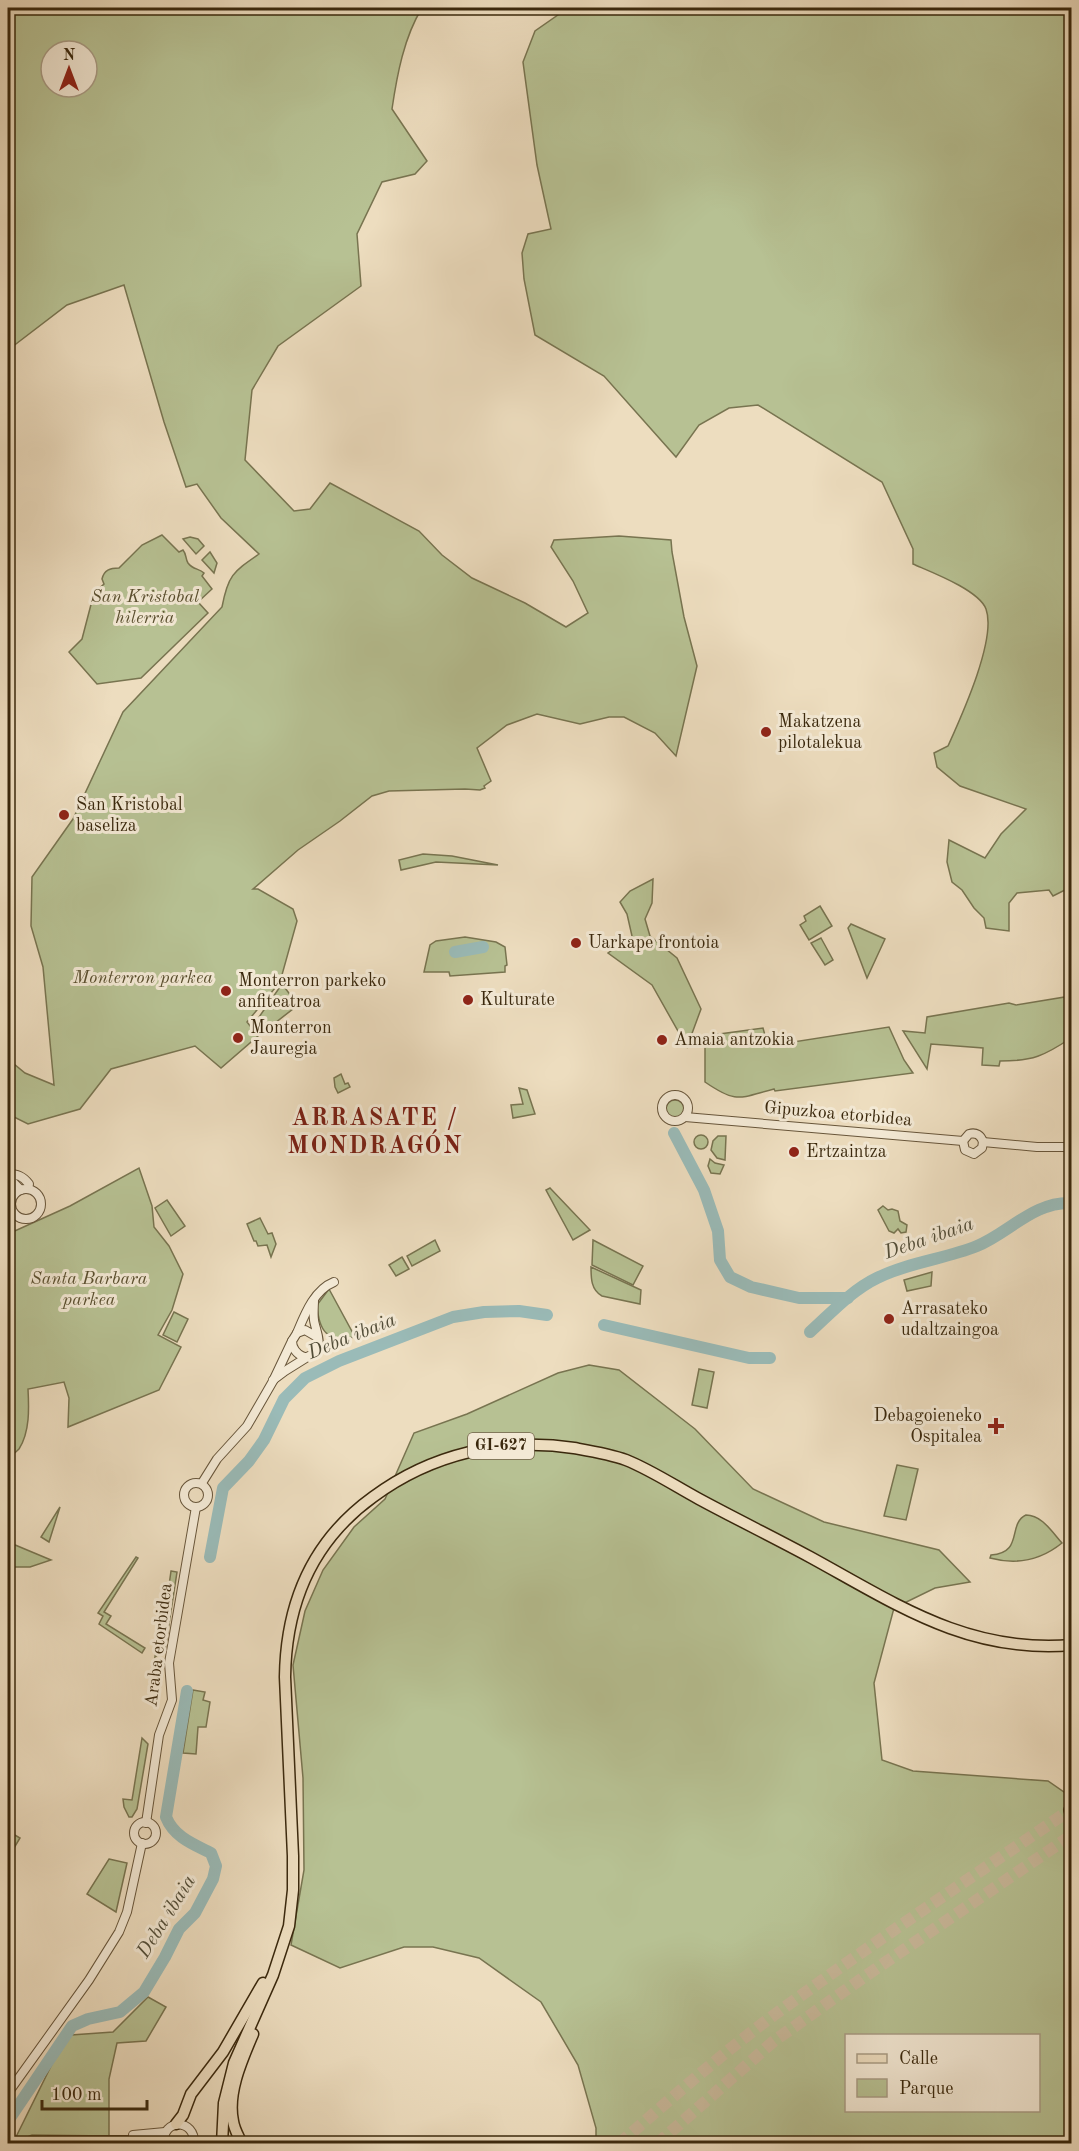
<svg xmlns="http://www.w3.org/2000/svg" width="1079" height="2151" font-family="'Old Standard TT',serif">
<rect width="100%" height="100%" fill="#edddbf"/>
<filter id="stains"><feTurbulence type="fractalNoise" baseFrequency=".00333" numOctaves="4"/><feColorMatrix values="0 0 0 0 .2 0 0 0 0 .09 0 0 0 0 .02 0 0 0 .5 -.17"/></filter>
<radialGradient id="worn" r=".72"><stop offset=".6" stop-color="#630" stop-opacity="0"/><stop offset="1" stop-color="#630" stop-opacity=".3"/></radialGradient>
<g fill="#b7c193" stroke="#787450" stroke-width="1.5" fill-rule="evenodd">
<path d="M8,8H422C404,37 397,75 392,109L427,161L415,174L382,182L357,234L361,286L278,346L252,390L245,460L294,511L310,509L330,483L419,531L442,555L472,578L525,603L566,627L588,613L573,581L551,547L554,540L619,536L671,540L672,552L684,617L697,666L676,756L655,733L624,717H609L580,724L537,714L507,725L477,748L491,781L484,786L485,788L480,790L465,789L389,791L372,796L340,821L298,850L253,889H258L293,909L297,921L280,982L247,1022L258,1036L221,1068L195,1046L111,1069L80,1109L28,1124L8,1114V1059L25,1073L54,1085L43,967L31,926L32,877L73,819L123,712L222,607C228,575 233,572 259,554L221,518L197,484L186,487L164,422L124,285L67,305L12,347L8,346ZM51,51H87V87H51Z"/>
<path d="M568,8H1071V887L1053,896L1049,890L1017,893L1009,903V931L986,928L984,918L974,908L962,890L952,882L947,862L949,840L985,858L1001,834L1026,809L960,786L937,767L934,753L948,746C961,717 997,639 986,609C979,590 931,572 913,564V549L882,482L758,405L729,408L699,425L676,457L604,376L535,335L524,279L522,253L528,234L551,229L537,165L523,62L535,31Z"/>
<path d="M162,535L179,552L183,550C187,555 185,558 188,563C193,570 199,568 204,573L202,576L212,589L198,602L208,613L141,678L97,684L69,652L82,639L94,593L104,584L102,579C104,570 110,568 119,568L142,545Z"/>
<path d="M190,537L198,539L204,546L196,554L183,539Z"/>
<path d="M210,552L217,563L214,573L202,560Z"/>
<path d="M423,854L452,856L498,865L436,862L401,870L399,860Z"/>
<path d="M653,879L652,903L645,919L650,936L677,958L701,1009L687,1047L652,985L608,953L632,936L627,914L620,902L630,891Z"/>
<path d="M820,906L832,926L809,940L800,925L806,921L804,916Z"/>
<path d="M851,924L885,939L867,978L848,928Z"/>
<path d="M465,937L496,942L505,947L507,965L505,966V972L450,976L449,972H424L430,945L436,941Z"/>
<path d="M821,938L833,960L825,965L811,943Z"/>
<path d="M282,984L298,1005L266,1030H262L258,1023L259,1017Z"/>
<path d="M1071,996V1038C1044,1056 1033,1061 1000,1061L999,1066L982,1065L983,1048L931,1044L927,1069L903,1031L925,1033L927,1017L1009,1003L1016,1005Z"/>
<path d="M889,1027L904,1060L913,1073L775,1091L774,1089C739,1098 737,1104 705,1082V1036L763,1028L768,1046Z"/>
<path d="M341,1074L345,1084L348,1083L350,1087L338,1093L335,1087L334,1078Z"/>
<path d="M519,1088L527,1090L535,1114L513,1118L511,1105L523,1104Z"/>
<circle cx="675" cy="1109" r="9"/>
<circle cx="701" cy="1142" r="7"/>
<path d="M718,1136H726L725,1160L717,1158L711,1150L713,1141Z"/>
<path d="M710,1159L715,1163L724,1165L720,1174L711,1173L708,1166Z"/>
<path d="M139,1168L152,1206L154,1227L169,1246L183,1274L172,1310L158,1335L181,1347L159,1390L68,1427L69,1398L64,1382L28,1389C29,1408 30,1432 19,1449C16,1452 11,1456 8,1459V1234L70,1206Z"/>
<path d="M550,1188L590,1230L573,1240L546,1190Z"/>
<path d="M167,1200L185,1226L171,1236L155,1208Z"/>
<path d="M883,1206L888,1210L892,1209L898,1211L900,1221L907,1225L906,1232L901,1233L898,1229L894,1233L889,1231L878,1210Z"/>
<path d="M260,1218L268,1234L272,1233L276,1244L271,1257L267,1245L258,1246L256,1241H254L247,1224Z"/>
<path d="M435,1240L440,1251L412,1266L407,1256Z"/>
<path d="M593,1240L643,1266L633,1285L592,1265Z"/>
<path d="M402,1257L409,1269L396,1276L389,1265Z"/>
<path d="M591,1267L641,1290L640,1304L602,1296C591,1290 591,1278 591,1267Z"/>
<path d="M932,1272L931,1286L907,1291L904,1280Z"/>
<path d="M329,1289L355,1337C327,1342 319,1332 317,1305Z"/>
<path d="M174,1312L188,1319L177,1342L163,1335Z"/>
<path d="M589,1365L619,1370L695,1429L753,1489L824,1522L939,1550L970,1582L935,1588L894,1608L874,1683L882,1760L913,1771L1048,1781L1071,1797V2143H596V2128L578,2065L541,2002L479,1958L433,1947H404L340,1968L291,1945L304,1870L303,1778L293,1665L305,1611L323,1570L354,1527L385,1499L414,1433L467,1414L558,1373ZM846,2036H1038V2110H846Z"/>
<path d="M699,1369L714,1372L707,1408L692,1405Z"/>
<path d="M897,1465L918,1469L906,1520L884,1516Z"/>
<path d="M60,1507L49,1542L41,1537Z"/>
<path d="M1026,1515C1042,1515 1052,1532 1062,1543C1041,1560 1016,1565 990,1558L991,1555C1024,1553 1007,1524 1026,1515Z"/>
<path d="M8,1542L51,1560L30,1567H8Z"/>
<path d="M136,1557L138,1558L104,1612L111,1616L106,1624L145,1648L142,1653L99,1624L103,1616L98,1613Z"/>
<path d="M171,1571L177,1572L165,1650L155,1657L158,1635H162Z"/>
<path d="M193,1690L205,1692L203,1700L210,1702L206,1727H198L196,1754L183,1753Z"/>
<path d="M142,1738L148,1744L137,1809L132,1817H129L124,1807L123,1799L132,1800Z"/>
<path d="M8,1831L20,1838L8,1858Z"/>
<path d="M109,1859L127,1863L116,1912L87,1894Z"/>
<path d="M148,1997L166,2007L146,2041L117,2043L109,2079V2136L32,2135L13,2143L58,2052L71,2035L113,2032Z"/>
</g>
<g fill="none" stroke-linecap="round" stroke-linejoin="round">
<g stroke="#9abbb8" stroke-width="12">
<path d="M455,952L483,947"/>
<path d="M674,1133L704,1190L718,1231L720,1260L730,1277L751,1287L799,1298H848"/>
<path d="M604,1325L749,1358H770"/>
<path d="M810,1332C831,1313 852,1290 877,1278C909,1262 945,1259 977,1246C1009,1233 1034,1201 1072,1203"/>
<path d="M210,1557L223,1488L249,1461L264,1440L284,1399L305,1378L339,1361L453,1317L484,1312L519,1311L547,1315"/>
<path d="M8,2121L72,2026L88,2019L120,2012L144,1992L165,1957L179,1929L195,1913L213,1879L216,1866L211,1853C193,1844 174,1837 166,1817L187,1691"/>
</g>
<g stroke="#c9b99b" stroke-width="12" stroke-dasharray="12 6" stroke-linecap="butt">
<path d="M619,2144C668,2101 718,2057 770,2018C868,1946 969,1879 1070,1810"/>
<path d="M657,2144L774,2041L864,1977L1072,1835"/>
</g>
<g stroke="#67553a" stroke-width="10">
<g id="minor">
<circle cx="675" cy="1108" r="13"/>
<path d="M685,1117L963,1141"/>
<path d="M963,1141L965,1150L974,1154L982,1148L983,1142"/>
<path d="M963,1141L969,1134C976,1132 981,1135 983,1142"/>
<path d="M983,1142L1037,1147H1072"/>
<path d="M8,1174C17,1174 23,1176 29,1184L28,1189"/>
<path d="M8,1177L21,1190"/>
<circle cx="26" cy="1204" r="15"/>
<path d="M314,1300C314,1306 313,1313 314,1320C315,1328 321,1340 318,1348C311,1365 292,1355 292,1341L297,1333L305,1330L317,1337"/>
<path d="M297,1333C305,1314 314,1290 334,1282"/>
<path d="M273,1380L285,1371L309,1356"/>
<circle cx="196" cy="1495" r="12"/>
<path d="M202,1483L217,1459L247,1426L273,1381L292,1341"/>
<circle cx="145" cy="1833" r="11"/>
<path d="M146,1823L159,1735L172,1700L169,1663L196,1507"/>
<path d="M8,2093L89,1980L119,1932L127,1912L142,1843"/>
<path d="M133,2135L165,2132"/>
<path d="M32,2144L49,2140H151L160,2144"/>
<path d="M164,2144C161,2118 196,2118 194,2144"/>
</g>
</g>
<g stroke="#3a280d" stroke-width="13">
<g id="major">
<path d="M176,2124L183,2115L191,2094L223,2052L263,1983"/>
<path d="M222,2144L224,2103L234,2063L273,1975L289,1926L293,1890V1856L285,1677C286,1603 312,1541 373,1497C431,1454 503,1437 574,1448C591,1451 610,1454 626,1460C651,1470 675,1486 699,1499C736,1519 773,1537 810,1557C896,1604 968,1654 1072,1645"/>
<path d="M242,2144C239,2137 234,2129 233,2121C227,2093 242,2060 253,2034"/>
</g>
</g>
<g stroke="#3a280d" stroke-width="14">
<path id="highway" d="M1070,1810L1072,1809"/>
</g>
<use href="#minor" stroke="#f3e9d5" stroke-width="8"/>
<use href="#major" stroke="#edddbf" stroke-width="10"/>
<use href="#highway" stroke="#edddbf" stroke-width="12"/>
</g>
<g fill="#8f2418" stroke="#f3e9d5" stroke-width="2">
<circle cx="766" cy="732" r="6"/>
<circle cx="64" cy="815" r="6"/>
<circle cx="576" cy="943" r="6"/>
<circle cx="226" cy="991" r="6"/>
<circle cx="468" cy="1000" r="6"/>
<circle cx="238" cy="1038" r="6"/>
<circle cx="662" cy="1040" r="6"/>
<circle cx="794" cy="1152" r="6"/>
<circle cx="889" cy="1319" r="6"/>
<path d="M993 1417h6v6h6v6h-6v6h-6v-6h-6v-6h6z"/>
</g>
<g text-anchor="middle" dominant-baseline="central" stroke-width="6" stroke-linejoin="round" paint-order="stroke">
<rect fill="#f3e9d5" stroke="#726249" stroke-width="1.5" x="468" y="1433" width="66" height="26" rx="4.5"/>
<g font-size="16" font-weight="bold" fill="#3a280d">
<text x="501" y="1446">GI-627</text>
</g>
<g font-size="18" font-style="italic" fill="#594e2e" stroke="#f3e9d5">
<text x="145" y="597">San Kristobal<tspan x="145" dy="21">hilerria</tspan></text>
<text x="143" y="978">Monterron parkea</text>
<text x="89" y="1279">Santa Barbara<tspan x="89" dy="21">parkea</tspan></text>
</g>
<g font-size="18" fill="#3a280d" stroke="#f3e9d5" text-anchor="start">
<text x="778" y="722">Makatzena<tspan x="778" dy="21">pilotalekua</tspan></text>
<text x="76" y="805">San Kristobal<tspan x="76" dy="21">baseliza</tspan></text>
<text x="588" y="943">Uarkape frontoia</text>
<text x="238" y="981">Monterron parkeko<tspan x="238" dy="21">anfiteatroa</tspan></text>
<text x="480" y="1000">Kulturate</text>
<text x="250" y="1028">Monterron<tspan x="250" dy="21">Jauregia</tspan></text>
<text x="674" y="1040">Amaia antzokia</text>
<text x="806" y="1152">Ertzaintza</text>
<text x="901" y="1309">Arrasateko<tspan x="901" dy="21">udaltzaingoa</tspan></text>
<text x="982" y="1416" text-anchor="end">Debagoieneko<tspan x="982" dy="21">Ospitalea</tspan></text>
</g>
<g font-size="18" fill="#3a280d" stroke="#f3e9d5">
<text transform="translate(838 1114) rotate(5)">Gipuzkoa etorbidea</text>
<text transform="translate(159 1645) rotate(-83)">Araba etorbidea</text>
</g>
<g font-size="20" font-style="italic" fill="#524d38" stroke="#f3e9d5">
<text transform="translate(929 1239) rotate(-19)">Deba ibaia</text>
<text transform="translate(352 1337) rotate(-22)">Deba ibaia</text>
<text transform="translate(167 1917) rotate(-58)">Deba ibaia</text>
</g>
<g font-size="24" font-weight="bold" letter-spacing="1.5" fill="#7a1f14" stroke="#f3e9d5">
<text x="375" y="1119">ARRASATE /<tspan x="375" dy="28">MONDRAGÓN</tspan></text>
</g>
</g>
<rect width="1079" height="2151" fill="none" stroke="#edddbf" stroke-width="30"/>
<rect x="9" y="9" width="1061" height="2133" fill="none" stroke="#3a280d" stroke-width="3"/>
<rect x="15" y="15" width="1049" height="2121" fill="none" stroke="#3a280d" stroke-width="1.5"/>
<rect x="845" y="2034" width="195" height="78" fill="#f3e9d5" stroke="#a99c85" stroke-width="1.5"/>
<rect x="857" y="2054" width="30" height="9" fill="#edddbf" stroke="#a99c85" stroke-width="1.5"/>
<text x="899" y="2064" font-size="18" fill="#3a280d">Calle</text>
<rect x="857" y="2079" width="30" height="18" fill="#b7c193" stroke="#a99c85" stroke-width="1.5"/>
<text x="899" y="2094" font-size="18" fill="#3a280d">Parque</text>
<g transform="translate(69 69)"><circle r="28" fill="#f3e9d5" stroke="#a99c85" stroke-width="1.5"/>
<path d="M0-4.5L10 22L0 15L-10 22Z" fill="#8f2418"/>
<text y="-9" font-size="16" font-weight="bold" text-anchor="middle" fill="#3a280d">N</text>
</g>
<path d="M42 2100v9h105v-9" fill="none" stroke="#3a280d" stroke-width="3"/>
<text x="51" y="2100" font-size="18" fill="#3a280d" stroke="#f3e9d5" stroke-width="4.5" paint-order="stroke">100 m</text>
<rect width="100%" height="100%" filter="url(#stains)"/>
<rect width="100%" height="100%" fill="url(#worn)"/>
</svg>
